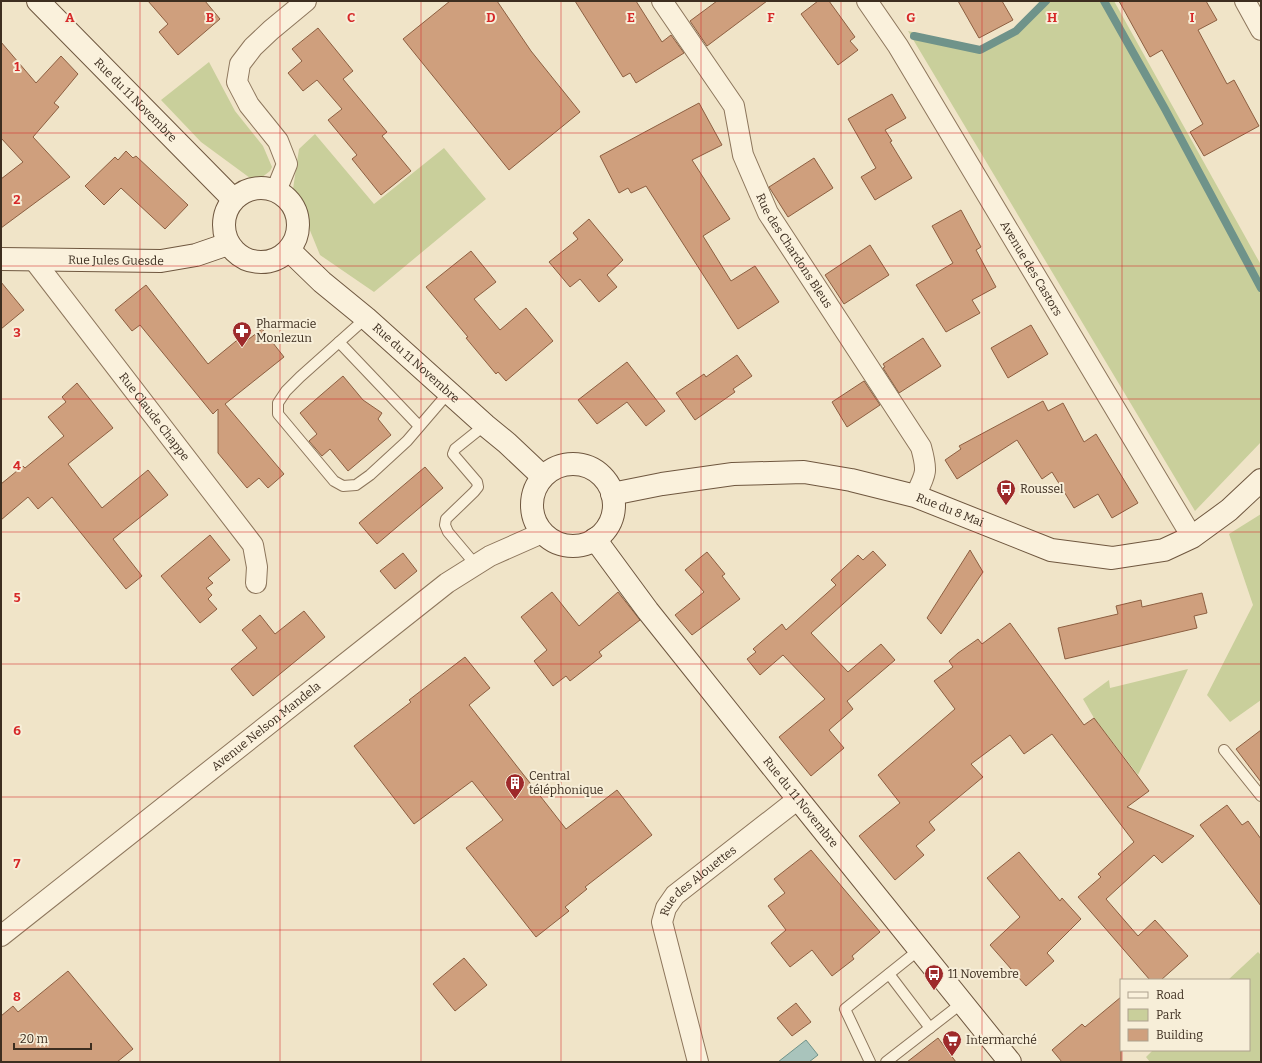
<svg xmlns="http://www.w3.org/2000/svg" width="1262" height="1063" font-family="Bitter,serif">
<rect width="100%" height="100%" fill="#f0e4c8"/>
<g fill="#c9cf9b">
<path d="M1040,1H1114L1261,265V442L1195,511L908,31L979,47L1015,28Z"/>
<path d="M209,62L235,111L263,146L272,167L270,171L261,178H250L201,142L161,100Z"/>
<path d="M315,134L374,204L444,148L486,199L374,292L320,255L293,189L299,149Z"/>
<path d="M1261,514V700L1230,722L1207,695L1253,605L1229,534Z"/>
<path d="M1188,669L1138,775L1094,718L1083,699L1109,680L1110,688Z"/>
<path d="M1258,952L1261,955V1062H1150L1146,1057L1153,1050H1249V980H1228Z"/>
</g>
<path fill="#a9c4bc" stroke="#6f938a" d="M806,1040L818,1055L809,1062H778Z"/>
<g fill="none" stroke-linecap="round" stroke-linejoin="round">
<g stroke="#6f938a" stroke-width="8">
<path d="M1104,1L1165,109L1261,288"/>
<path d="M914,36L980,50L1016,31L1046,1"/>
</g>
</g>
<g fill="#cf9f7d" stroke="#8d5f41">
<path d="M148,1H205L220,19L178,55L159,32L168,24Z"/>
<path d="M450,1H497L531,51L580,112L509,170L403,39Z"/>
<path d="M575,1H636L662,42L671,35L684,53L636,83L630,73L623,77Z"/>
<path d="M717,1H767L707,46L690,21Z"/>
<path d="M818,1H829L855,37L850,41L858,50L838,65L801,14Z"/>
<path d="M958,1H1002L1013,20L979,38Z"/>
<path d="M1119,1H1206L1217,20L1198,30L1227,84L1234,80L1259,126L1204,156L1190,132L1203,124L1162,50L1150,57Z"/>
<path d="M318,28L353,71L343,79L387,132L382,136L411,171L381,195L352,159L357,155L328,120L342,109L317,80L303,91L288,73L302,61L292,49Z"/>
<path d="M1,42L36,83L61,56L78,74L54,103L59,107L33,137L70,177L1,228V179L23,162L1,138Z"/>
<path d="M892,94L906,118L885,130L892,141L890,142L912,178L875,200L861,177L876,168L848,119Z"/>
<path d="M699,103L722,145L692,160L730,219L703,236L731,281L755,266L779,302L738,329L646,186L631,193L628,188L619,193L600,156Z"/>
<path d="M126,151L133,158L136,156L188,205L165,229L121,188L104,205L85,186L115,157L118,160Z"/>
<path d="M814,158L833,188L788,217L769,187Z"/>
<path d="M961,210L981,247L976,250L996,287L972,300L980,313L946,332L916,285L953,263L932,226Z"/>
<path d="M589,219L623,260L607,275L617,287L599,302L580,279L570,287L549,262L578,239L573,233Z"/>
<path d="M870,245L889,275L844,304L825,275Z"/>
<path d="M471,251L496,282L474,299L500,330L526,308L553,341L506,381L498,372L496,374L466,338L468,337L426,287Z"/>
<path d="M1,282L24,310L1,329Z"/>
<path d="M146,285L208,364L241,337L245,342L262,329L284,357L225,404L284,474L268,488L259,478L247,488L218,453V409L213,414L140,325L132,331L115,310Z"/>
<path d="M1031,325L1048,354L1008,378L991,348Z"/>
<path d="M923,338L941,366L899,393L883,368L885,367L883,364Z"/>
<path d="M737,355L752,376L733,389L735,392L695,420L676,393L704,374L706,377Z"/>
<path d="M627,362L665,411L646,426L627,402L597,424L578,400Z"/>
<path d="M343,376L363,400L382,413L378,419L391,435L348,471L330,449L322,456L309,441L317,434L300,413Z"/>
<path d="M864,381L880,405L847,427L832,402Z"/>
<path d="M77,383L113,428L68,464L102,508L148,470L168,495L113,539L142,576L126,589L52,497L38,509L28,497L1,520V484L23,466L25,468L64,436L48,417L66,402L62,397Z"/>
<path d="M1043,401L1048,411L1063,403L1084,442L1096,434L1138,503L1112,518L1098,494L1074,508L1052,472L1042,479L1017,440L957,479L945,460L961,449L959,446Z"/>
<path d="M425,467L443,488L377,544L359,523Z"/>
<path d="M210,535L230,560L208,578L213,583L206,588L212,595L208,599L217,609L200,623L161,576Z"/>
<path d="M970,550L983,572L941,634L927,618Z"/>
<path d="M873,551L886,565L811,633L848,672L881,644L895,660L847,701L853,709L829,730L844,748L811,776L779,737L825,699L783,655L760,675L747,659L756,652L753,649L782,624L786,630L836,585L831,580L858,555L863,560Z"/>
<path d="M707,552L725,574L722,576L740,599L692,635L675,615L704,592L685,570Z"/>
<path d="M403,553L417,571L395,589L380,571Z"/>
<path d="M552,592L579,626L618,592L640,620L599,652L602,656L570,681L566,676L553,686L534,661L547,650L521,617Z"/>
<path d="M1202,593L1207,613L1194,616L1197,628L1065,659L1058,628L1118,614L1116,606L1141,600L1142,607Z"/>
<path d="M304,611L325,637L253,696L231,669L257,648L242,630L260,615L275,634Z"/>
<path d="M1010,623L1084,725L1094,718L1149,791L1127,807L1194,836L1162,863L1154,855L1106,899L1138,936L1155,920L1188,956L1161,980H1150L1078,897L1101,877L1098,874L1134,842L1052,734L1024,754L1010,735L971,764L983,777L929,822L935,830L916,846L924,855L895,880L859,836L900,803L878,775L955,709L934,681L953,667L949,661L958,653L978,639L982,644Z"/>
<path d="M465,657L490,688L469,705L566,829L617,790L652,835L585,887L587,889L565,907L569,911L536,937L466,848L503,820L472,781L414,824L354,746L411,702L409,700Z"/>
<path d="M1261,730V782L1236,749Z"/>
<path d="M1227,805L1242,825L1248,821L1261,839V906L1200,825Z"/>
<path d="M811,850L880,932L852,956L854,959L832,976L812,950L790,967L771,943L786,930L768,906L785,893L774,879Z"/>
<path d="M1019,852L1060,901L1062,898L1081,919L1047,953L1054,961L1026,986L990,945L1020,917L987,878Z"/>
<path d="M464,958L487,985L455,1011L433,984Z"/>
<path d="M68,971L133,1049L117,1062H1V1016L13,1006L18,1012Z"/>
<path d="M1121,997V1062H1062L1052,1050L1082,1024L1085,1027Z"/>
<path d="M796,1003L811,1022L792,1036L777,1018Z"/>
<path d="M938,1038L956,1062H907Z"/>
</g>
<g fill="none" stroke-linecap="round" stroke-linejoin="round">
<g stroke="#8d765c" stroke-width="12">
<g id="lane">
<path d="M366,318L300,377L286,391L278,403V414L334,481L343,486L356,485L370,475L407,441L449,392"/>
<path d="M339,342L419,426"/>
<path d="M475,564L448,532L445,525L446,519L474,492L478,487L477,482L453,454L455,449L485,425"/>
<path d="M1224,750L1261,796"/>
<path d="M889,974L930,1028"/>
<path d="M870,1062L845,1009L920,949"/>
<path d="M886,1062L962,1003"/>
</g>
</g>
<g stroke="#8d765c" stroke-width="22">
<g id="street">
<path id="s1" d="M662,1L734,106L743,155L768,213L921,447C928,472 926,474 915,496"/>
<path id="s2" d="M867,1L898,46L1192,537"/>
<path d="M1245,1L1261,30"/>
<path d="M276,191L287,164L278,141L249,105L237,82L240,64L253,47L271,30L306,1"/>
<path id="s3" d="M33,259L253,545L257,567L256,583"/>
<path id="s4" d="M1,936L447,583L490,556L542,533"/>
<path id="s5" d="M698,1062L662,922L666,908L675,895L798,799"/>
</g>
</g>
<g stroke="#6f573f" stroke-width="24">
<g id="secondary">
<path id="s6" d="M38,1L233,199"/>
<circle cx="261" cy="225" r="37"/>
<path id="s7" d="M289,250L322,282L366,318L485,425L507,443L542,476"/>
<path id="s8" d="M1,259L161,261L196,255L228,244"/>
<circle cx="573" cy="505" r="41"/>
<path id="s9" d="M612,494L662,484L733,474L804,472L851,480L915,496L1051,550L1112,558L1164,550L1192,537L1229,510L1261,480"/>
<path id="s10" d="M595,539L648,611L798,799L1010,1062"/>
</g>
</g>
<use href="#lane" stroke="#faf1dc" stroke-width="10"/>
<use href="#street" stroke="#faf1dc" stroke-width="20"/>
<use href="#secondary" stroke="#faf1dc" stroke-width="22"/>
</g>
<path fill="none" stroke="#d62828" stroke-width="1" stroke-opacity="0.55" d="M140,1V1062M280,1V1062M421,1V1062M561,1V1062M701,1V1062M841,1V1062M982,1V1062M1122,1V980M1,133H1261M1,266H1261M1,399H1261M1,532H1261M1,664H1261M1,797H1261M1,930H1261M1122,1050V1062"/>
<defs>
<g id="pharmacy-pin" transform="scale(1)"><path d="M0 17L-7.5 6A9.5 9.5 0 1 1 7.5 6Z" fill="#9e2a2b" stroke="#f7eed8"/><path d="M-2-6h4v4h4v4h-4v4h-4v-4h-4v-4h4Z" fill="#fff"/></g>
<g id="bus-pin" transform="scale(1)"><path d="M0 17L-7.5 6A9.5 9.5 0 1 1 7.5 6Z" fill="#9e2a2b" stroke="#f7eed8"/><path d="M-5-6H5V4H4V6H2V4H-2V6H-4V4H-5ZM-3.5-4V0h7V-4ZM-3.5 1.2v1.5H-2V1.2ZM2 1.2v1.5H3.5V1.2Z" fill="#fff"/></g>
<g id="building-pin" transform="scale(1)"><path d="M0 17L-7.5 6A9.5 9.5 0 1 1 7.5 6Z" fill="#9e2a2b" stroke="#f7eed8"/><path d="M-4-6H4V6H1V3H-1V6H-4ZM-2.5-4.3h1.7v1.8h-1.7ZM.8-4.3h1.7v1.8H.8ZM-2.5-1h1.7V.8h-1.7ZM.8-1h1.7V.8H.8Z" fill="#fff"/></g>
<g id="supermarket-pin" transform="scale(1)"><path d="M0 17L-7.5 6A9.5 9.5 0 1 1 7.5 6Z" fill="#9e2a2b" stroke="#f7eed8"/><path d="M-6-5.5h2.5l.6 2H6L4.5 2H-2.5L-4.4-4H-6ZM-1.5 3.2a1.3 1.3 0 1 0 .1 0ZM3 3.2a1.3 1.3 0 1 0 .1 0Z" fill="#fff"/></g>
</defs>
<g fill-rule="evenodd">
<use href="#pharmacy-pin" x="242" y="331"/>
<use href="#bus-pin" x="1006" y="489"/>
<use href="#building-pin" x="515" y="783"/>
<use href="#bus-pin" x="934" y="974"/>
<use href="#supermarket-pin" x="952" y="1040"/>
</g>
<g text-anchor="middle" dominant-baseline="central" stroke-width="4" stroke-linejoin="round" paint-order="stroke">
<g font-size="12" fill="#3d2e20" stroke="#f7eed8">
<text stroke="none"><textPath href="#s6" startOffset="139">Rue du 11 Novembre</textPath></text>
<text stroke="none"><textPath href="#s1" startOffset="286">Rue des Chardons Bleus</textPath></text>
<text stroke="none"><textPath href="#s8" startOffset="115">Rue Jules Guesde</textPath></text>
<text stroke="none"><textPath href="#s2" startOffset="314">Avenue des Castors</textPath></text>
<text stroke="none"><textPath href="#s7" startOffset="170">Rue du 11 Novembre</textPath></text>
<text stroke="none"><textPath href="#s3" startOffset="199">Rue Claude Chappe</textPath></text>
<text stroke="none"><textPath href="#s9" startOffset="345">Rue du 8 Mai</textPath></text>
<text stroke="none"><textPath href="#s4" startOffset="338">Avenue Nelson Mandela</textPath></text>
<text stroke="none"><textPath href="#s10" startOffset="334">Rue du 11 Novembre</textPath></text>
<text stroke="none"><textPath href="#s5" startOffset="201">Rue des Alouettes</textPath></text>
</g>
<g font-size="12" fill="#3d2e20" stroke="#f7eed8" text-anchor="start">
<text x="256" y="324">Pharmacie<tspan x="256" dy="14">Monlezun</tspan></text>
<text x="1020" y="489">Roussel</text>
<text x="529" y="776">Central<tspan x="529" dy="14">téléphonique</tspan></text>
<text x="948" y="974">11 Novembre</text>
<text x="966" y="1040">Intermarché</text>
</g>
</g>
<g font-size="13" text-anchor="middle" font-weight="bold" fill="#d62828" stroke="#f7eed8" stroke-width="4" stroke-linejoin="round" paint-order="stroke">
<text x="70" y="22">A</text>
<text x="210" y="22">B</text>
<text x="351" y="22">C</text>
<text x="491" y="22">D</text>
<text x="631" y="22">E</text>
<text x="771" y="22">F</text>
<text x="911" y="22">G</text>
<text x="1052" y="22">H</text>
<text x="1192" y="22">I</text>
<text x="17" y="71">1</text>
<text x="17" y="204">2</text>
<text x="17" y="337">3</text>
<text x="17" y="470">4</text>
<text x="17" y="602">5</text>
<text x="17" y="735">6</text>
<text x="17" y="868">7</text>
<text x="17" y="1001">8</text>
</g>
<rect width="1262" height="1063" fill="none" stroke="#3d2e20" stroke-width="4"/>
<rect x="1120" y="979" width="130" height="72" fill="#f7eed8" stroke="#ada18e"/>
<rect x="1128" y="992" width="20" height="6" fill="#faf1dc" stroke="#ada18e"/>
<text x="1156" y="999" font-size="12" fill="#3d2e20">Road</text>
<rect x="1128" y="1009" width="20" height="12" fill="#c9cf9b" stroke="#ada18e"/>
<text x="1156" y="1019" font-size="12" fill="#3d2e20">Park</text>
<rect x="1128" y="1029" width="20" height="12" fill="#cf9f7d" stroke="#ada18e"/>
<text x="1156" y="1039" font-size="12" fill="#3d2e20">Building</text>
<path d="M14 1043v6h77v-6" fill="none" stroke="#3d2e20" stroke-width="2"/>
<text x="20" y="1043" font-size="12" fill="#3d2e20" stroke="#f7eed8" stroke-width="3" paint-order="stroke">20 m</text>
</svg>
